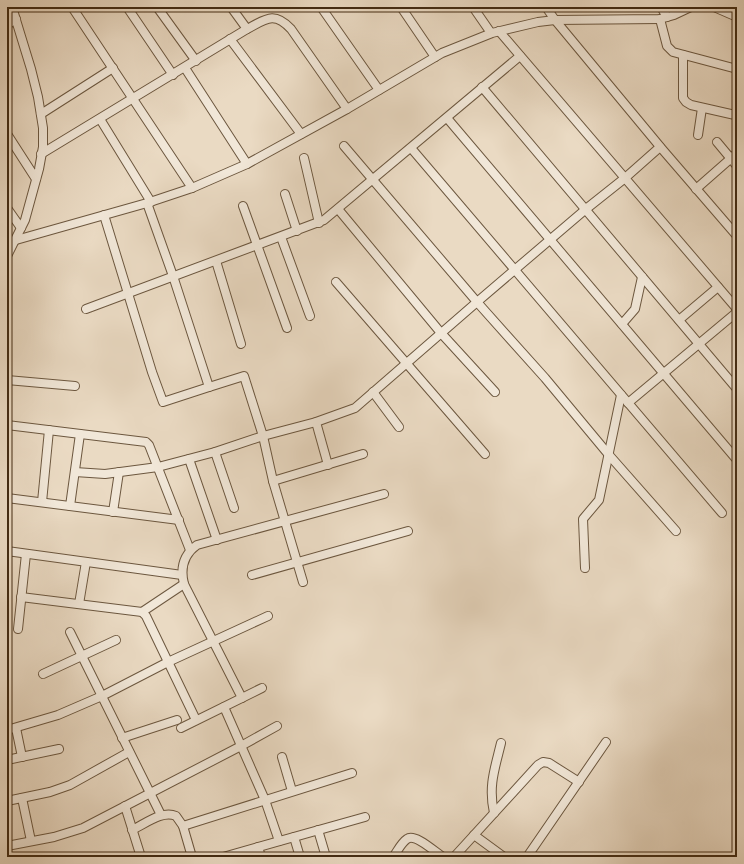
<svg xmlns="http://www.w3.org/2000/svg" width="744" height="864" font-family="'IM FELL Great Primer',serif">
<rect width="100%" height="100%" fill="#eadac3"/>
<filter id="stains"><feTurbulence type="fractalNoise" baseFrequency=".005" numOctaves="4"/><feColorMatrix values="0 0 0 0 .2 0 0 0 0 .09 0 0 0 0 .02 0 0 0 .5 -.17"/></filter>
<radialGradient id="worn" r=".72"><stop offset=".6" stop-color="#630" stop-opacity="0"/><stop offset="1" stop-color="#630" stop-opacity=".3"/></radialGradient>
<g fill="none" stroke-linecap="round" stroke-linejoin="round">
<g stroke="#6c573f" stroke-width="10">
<g id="minor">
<path d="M72,7L192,188"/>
<path d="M127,7L173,75"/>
<path d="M157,7L196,61"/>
<path d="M231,7L247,29"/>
<path d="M321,7L379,90"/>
<path d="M401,7L435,57"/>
<path d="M473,7L491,33"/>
<path d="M546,7L555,20L662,149L737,236"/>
<path d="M661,7L667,17"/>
<path d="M714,7L737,17"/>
<path d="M660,19L667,46L673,52L737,69"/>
<path d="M7,25L16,19"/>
<path d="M499,31L737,309"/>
<path d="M230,39L301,134"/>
<path d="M683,55V98L686,102L691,105L735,115"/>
<path d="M185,68L247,164"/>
<path d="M482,87L737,389"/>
<path d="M41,114L113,68"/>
<path d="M447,118L737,460"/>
<path d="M100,119L151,202"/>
<path d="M7,134L36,179"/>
<path d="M698,135L702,108"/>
<path d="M717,142L737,166"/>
<path d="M344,146L477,302L545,378L609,455L676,531"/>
<path d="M411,148L722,513"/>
<path d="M41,154L247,29C266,19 274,11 291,29L347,109"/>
<path d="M304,158L319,223"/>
<path d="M696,189L737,153"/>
<path d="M285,194L297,231"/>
<path d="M147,203L173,276L209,387L244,376L263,436L273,481L303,582"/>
<path d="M243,206L287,328"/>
<path d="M7,208L21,228"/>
<path d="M338,209L441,333L495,392"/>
<path d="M104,215L152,372L163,402L209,387"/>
<path d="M281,237L310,316"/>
<path d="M16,240L147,203L192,188L247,164L347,109L442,53L492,33L538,22L555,20L660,19L674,15L691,7"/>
<path d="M7,256L25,220L39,169L43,147V128L38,97L31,69L12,7"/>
<path d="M216,261L241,344"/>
<path d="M336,282L485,454"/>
<path d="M86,309L324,220L520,56"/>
<path d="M679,320L718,287"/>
<path d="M622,324L635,309L642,277"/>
<path d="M7,380L75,386"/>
<path d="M373,392L399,427"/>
<path d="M628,403L737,312"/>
<path d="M316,422L328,465"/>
<path d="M7,425L146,442L149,445L190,550"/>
<path d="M215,452L234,508"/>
<path d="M189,459L217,540"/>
<path d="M75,472L105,474L158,467L215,452L263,436L316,422L355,408L477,302L586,209L625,178L660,147"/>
<path d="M273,481L363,454"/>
<path d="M7,498L179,520"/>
<path d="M42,502L49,430"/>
<path d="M70,506L80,434"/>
<path d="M113,512L119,472"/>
<path d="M7,551L182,575"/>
<path d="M585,568L583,519L599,500L621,395"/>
<path d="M252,575L408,531"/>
<path d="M21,597L142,612L146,616L196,720"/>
<path d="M79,604L86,562"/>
<path d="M142,612L184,584"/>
<path d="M18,629L26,554"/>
<path d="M70,632L161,815"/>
<path d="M43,674L116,640"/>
<path d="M242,698L184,584C180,568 183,555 197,545L384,494"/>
<path d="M224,707L265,800L279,841"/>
<path d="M16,728L22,757"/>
<path d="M181,728L262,688"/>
<path d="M7,730L58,715L102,696L168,662L268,616"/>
<path d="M122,738L177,720"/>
<path d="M282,757L292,791"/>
<path d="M7,760L59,749"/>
<path d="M22,798L31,841"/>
<path d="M7,801L50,792L70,785L129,752"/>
<path d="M125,806L141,857"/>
<path d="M494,813C488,786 495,768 501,743"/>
<path d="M183,826L352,773"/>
<path d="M132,830C145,824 162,810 176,816L183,826L192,857"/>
<path d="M318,830L326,857"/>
<path d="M474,835L504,857"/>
<path d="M294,837L300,857"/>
<path d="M7,846L54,837L83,828L241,746L277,726"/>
<path d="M258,847L261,857"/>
<path d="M223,857L365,817"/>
<path d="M393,857C397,852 401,843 407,839C415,833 435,852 443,857"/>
<path d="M454,857L538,765L543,762L549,763L579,782"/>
<path d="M527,857L606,742"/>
</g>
</g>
<use href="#minor" stroke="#f1e7d8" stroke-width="8"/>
</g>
<rect width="744" height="864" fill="none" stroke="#eadac3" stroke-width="24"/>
<rect x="8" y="8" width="728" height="848" fill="none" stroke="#422b13" stroke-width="2"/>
<rect x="12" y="12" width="720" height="840" fill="none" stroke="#422b13"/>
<rect width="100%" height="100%" filter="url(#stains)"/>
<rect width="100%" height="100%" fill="url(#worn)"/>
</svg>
